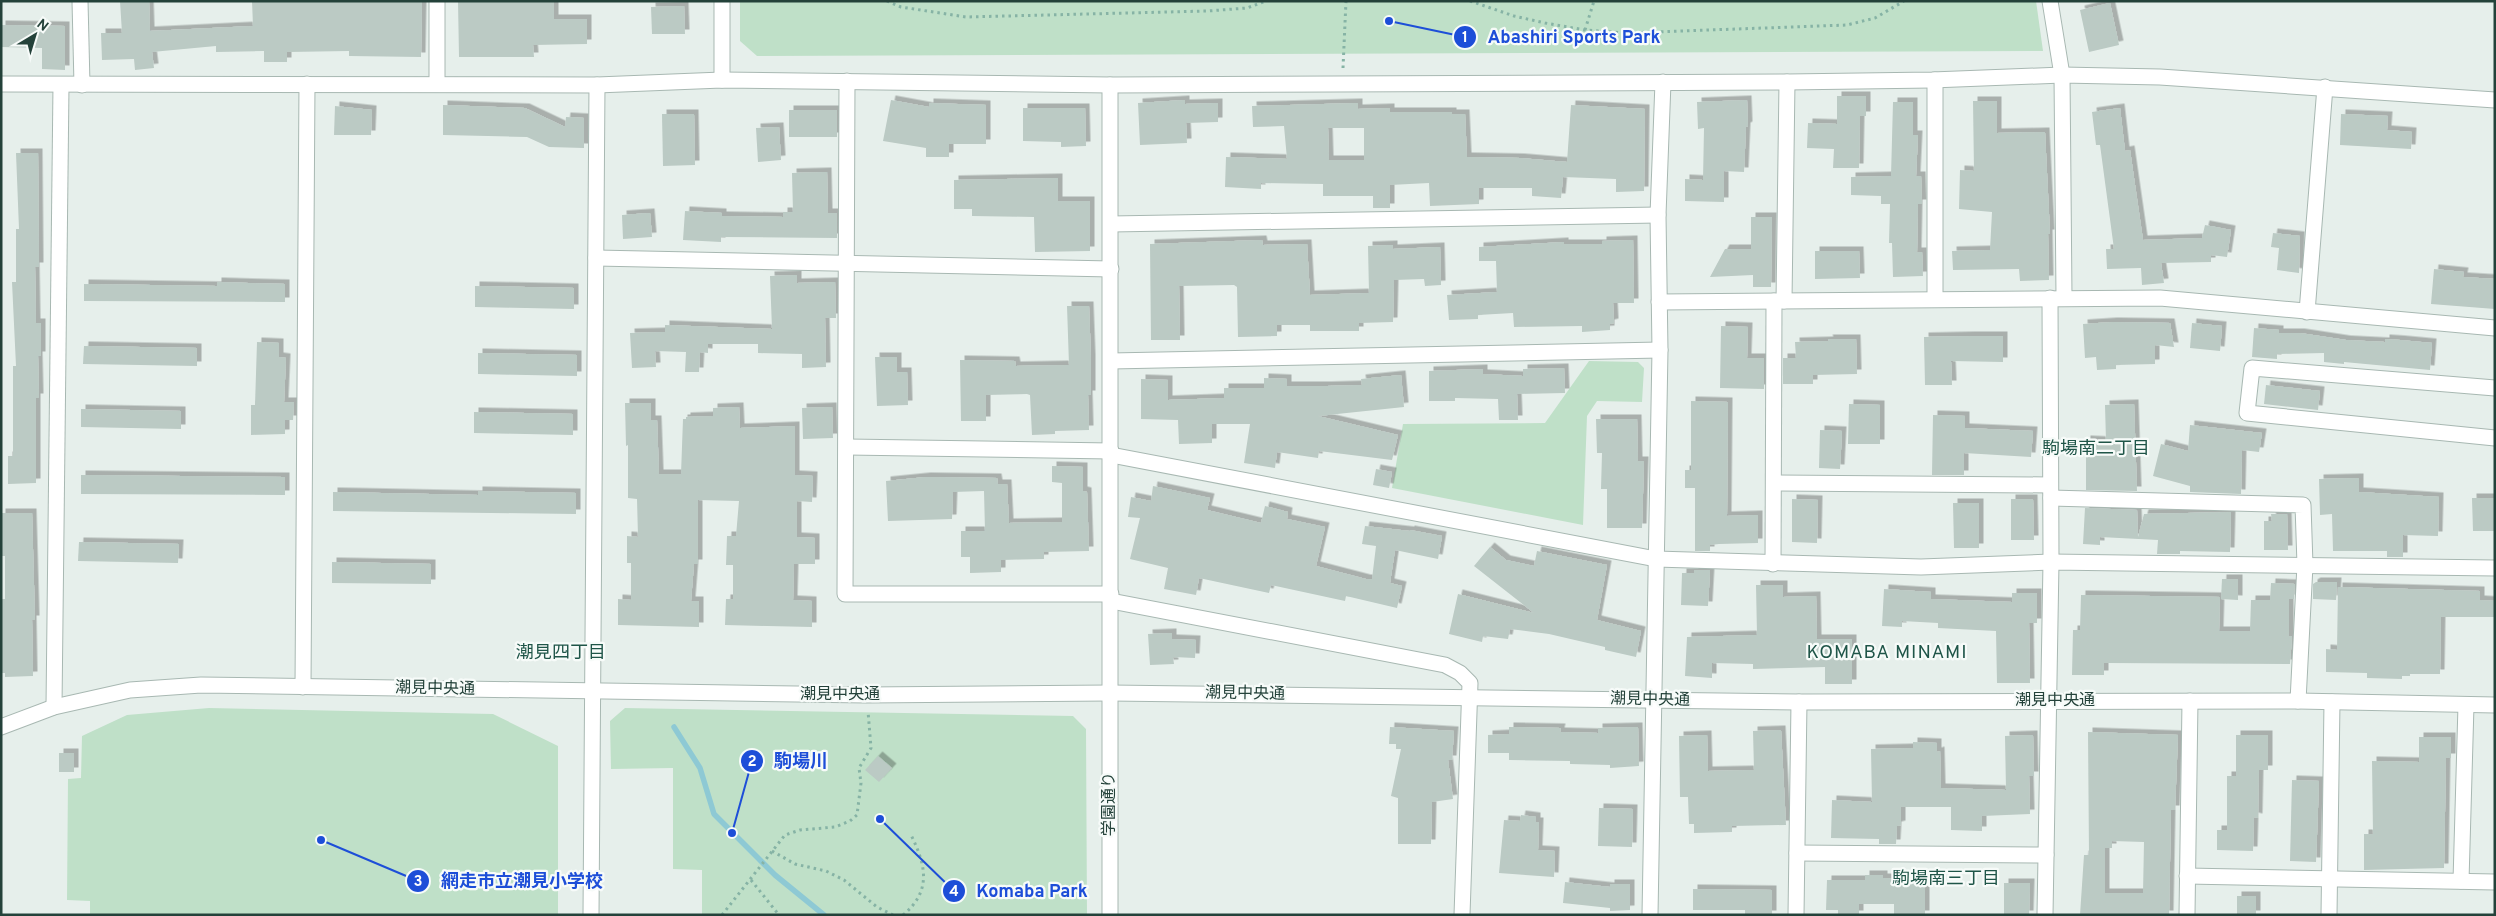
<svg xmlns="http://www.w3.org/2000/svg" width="2496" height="916" font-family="Overpass,'Noto Sans JP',sans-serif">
<defs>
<filter id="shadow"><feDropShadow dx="4.5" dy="-4.5" stdDeviation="0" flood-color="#0004"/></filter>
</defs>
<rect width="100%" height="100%" fill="#e6efeb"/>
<g fill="#bfe0c8">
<path d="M740,1H2036L2043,51L757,56L740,41Z"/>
<path d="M1589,361L1638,362L1644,368L1642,402L1597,401L1587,416L1583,525L1392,488L1403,424L1545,423Z"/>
<path d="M209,708L493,714L558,746V915H90V901L67,900L68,779L81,778L82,736L127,715Z"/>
<path d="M625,708L1073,716L1086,729L1087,915H702V870L673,869V768L611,769L610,721Z"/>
</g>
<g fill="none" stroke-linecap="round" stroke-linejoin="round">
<path stroke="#8ec9d4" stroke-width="5.5" d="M674,727L700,768L714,814L775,875L824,915"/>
</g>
<g fill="#bbcac4" fill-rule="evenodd" filter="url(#shadow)">
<path d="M120,1H149L150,31L253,26L252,1H422L421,57L349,56V51L287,52V62H264V51L216,52V46L152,52L154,68L135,70L134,59L102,60L101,33H122Z"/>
<path d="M458,1H554V19H587V44L533,45L534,57H459Z"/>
<path d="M2110,3L2119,45L2089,52L2080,10Z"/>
<path d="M684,6L685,34H652L651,7Z"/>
<path d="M1,25L65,26V70L42,69V48L1,47Z"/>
<path d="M1837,96H1866V116H1860L1859,168H1833L1834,149L1807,148L1808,123L1837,124Z"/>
<path d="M891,100L929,107V103L986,105V144H949V157H926V148L883,141Z"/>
<path d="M1185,100V104L1218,103V122L1186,123L1187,143L1140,145L1138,103Z"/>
<path d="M1747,100L1748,126L1746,127L1744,172L1724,171V202L1685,201V179L1703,180L1704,128L1698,129L1697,102Z"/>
<path d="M1973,101H1997V133L2045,132L2050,234H2048L2049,280L2020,281L2019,269L1953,270L1952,251L1990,250L1992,212L1959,209L1960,170L1974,171Z"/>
<path d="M1893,102H1913V135H1918L1916,176H1921L1922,204H1918L1917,252H1922L1923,276L1893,277L1892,243H1889L1890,204H1881V196L1851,195V177L1891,176Z"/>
<path d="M1358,103V109L1390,108V112H1452V114H1465L1467,157L1520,158L1567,162L1571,105L1645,109L1644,191L1616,192V179L1563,177L1561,198L1532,196V188H1479V204L1430,206L1429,183L1390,185V208H1373V196H1323V184L1261,183V189L1225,187L1226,157L1287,159L1284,126L1253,127L1252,106ZM1328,128H1364V160H1329Z"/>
<path d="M443,105L525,108L565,127L566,117L584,118V148L549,147L527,137L443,135Z"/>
<path d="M335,106L372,110L371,135H334Z"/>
<path d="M1023,108H1085L1086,146L1061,147V142L1023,141Z"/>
<path d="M2120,108L2125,151L2130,150L2143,240L2202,238L2205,225L2231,230L2227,257L2211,255V262L2161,263L2164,283L2142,285L2141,268L2107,269L2106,249H2114L2100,145H2096L2092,112Z"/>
<rect x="789" y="110" width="48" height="27"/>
<path d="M662,114H694L695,165L663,166Z"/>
<path d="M2341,114L2388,116L2387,130L2412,132L2411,149L2340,145Z"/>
<path d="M779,127L781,160L758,162L756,128Z"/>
<path d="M16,153H38L39,267H35L36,323H41V356H38L39,398H36V483L8,484V456H13V366H16L12,282H16V229H19Z"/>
<path d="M827,172L828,213H837V238L721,237V242L683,240L685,211L722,213V216L783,217V212H793L792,173Z"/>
<path d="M1058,178V201H1090V251L1035,252L1034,217L972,216V209H954V180Z"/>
<path d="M650,213L652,237L623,239L622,215Z"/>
<path d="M1751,217H1772L1771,287H1753V275L1710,277L1725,249H1751Z"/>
<path d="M2273,233L2300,236L2299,273L2277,270L2279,248L2271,247Z"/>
<path d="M1262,240L1263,245L1307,244L1310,295L1369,293L1368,246L1393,245V249L1440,247L1441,285L1425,286L1424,279L1394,280L1393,322L1359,323V331H1310V325H1277V336L1238,337L1237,287L1234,285L1179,286L1180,340H1151L1150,244Z"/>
<path d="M1633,240L1634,303H1613L1614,323L1610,324V330L1582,332V326L1514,327L1513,313L1478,315V319L1449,320L1447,295L1497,292L1496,261H1479V247L1564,242V244H1602V241Z"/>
<path d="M1815,251H1859L1860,278L1815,279Z"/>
<path d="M2434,269L2464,272L2463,277L2495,279V309L2431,304Z"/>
<path d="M797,275V283L835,282L836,318H825L826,367L802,368V354L758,353V344H708V353L700,352L699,372H685L686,352L655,351L656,367L632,368L630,333L665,332V325L772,329L770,276Z"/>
<path d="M217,282L285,284V302L84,301V284L217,286Z"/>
<path d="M475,286L574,288V309L475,307Z"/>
<path d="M1067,306H1089L1091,359V395H1088L1089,430L1055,431V434L1032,435L1030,395L1027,394L986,395V421H961L960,360L1015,361L1016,366L1069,365Z"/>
<path d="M2113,322L2170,323L2174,347L2155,345V364L2116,365V369L2097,370L2096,357L2085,358L2083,324Z"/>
<path d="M2192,323L2222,326L2220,351L2190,348Z"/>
<path d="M1721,326L1748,327L1747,358H1764V389L1720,388Z"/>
<path d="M2254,328L2279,330V333H2300L2346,340L2385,342V339L2400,340L2432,343L2430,370L2344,362V364L2324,362V353L2277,354V359L2252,357Z"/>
<path d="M1970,336H2003V362L1951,361L1952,385H1925L1924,337Z"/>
<path d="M1828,339H1856L1857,374L1813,375V384H1783V358H1796L1795,342L1829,341Z"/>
<path d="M257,342L279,343V357L286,358L284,402H294L293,420H285V434L251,435V405H255Z"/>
<path d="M84,346L197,348V366L83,364Z"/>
<path d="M478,353L577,355V376L478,374Z"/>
<path d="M875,357H897V372H907L908,405L877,406Z"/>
<path d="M1564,368L1565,393L1517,394L1518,420H1499L1498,399L1455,398V401H1429V371L1483,369V374L1523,376V369Z"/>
<path d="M1401,375L1404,407L1318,416L1398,435L1392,460L1319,451L1318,458L1277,452L1275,468L1244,463L1250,424H1212V443L1179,444L1178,420L1141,419V379L1168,380V400L1224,398V388H1264V378L1287,379V386H1327L1362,385L1361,379Z"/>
<path d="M2266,385L2320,391L2318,410L2264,404Z"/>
<path d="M1691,401L1728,402L1727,516L1758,515V543L1719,544L1710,545V551H1695V488H1685V470H1691Z"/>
<path d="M625,403H651V420H657L659,474H681L683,419H686V417L713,416V408L739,407L740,428L795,426V475L813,476L812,502L797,501V537L815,538V564H794L793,600L812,601V627L725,625L726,599H733V565H726L727,536H736L739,501L698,500V564H694L691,601H699V627L618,625V599L631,600V563H627V536L638,537L637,499L628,498V445L626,446Z"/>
<path d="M1849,404L1880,405V444H1848Z"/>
<path d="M2134,404L2137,491L2086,490V440L2106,441L2105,405Z"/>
<path d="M832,407L833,438L803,439L802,408Z"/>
<path d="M81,409L181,411V429L81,427Z"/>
<path d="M474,412L573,414V435L474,433Z"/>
<path d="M1933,415L1965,416V428L2033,431L2031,457L1964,453V475H1932Z"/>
<path d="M1596,419H1637L1638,461H1644L1642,528H1607V489H1601L1602,453H1597Z"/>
<path d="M2190,425L2262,433L2259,452L2242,450L2241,494L2190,492V486L2153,476L2161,444L2188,451Z"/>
<path d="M1820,430L1842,431L1840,469L1819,468Z"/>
<path d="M1052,466L1083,467V491L1087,492L1089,551L1044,552V559L1001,560V572L970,573V557H961V531H985L984,491L953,492L952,519L888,521L886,481L926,477L997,478L998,484H1007L1009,523L1062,522V483L1052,482Z"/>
<path d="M1376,469L1392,472L1389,488L1373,485Z"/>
<path d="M81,475L285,477V495L81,494Z"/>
<path d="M2359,478V492L2439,497L2438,536L2403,535V557H2387V551H2333L2332,514L2320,515L2319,479Z"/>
<path d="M1153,486L1210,498L1207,510L1261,523L1265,506L1288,512L1287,519L1325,527L1316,566L1366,579H1372L1376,546L1362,544L1365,526L1410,531V530L1442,536L1438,559L1395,550L1390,583L1402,586L1397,608L1346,596L1345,601L1271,585L1269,593L1199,578L1196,595L1164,589L1168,568L1130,559L1140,518L1128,517L1131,497L1151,501Z"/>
<path d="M478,491L576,493V514L333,511V492L478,495Z"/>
<path d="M2472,498H2495V531H2473Z"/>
<path d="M1792,499L1818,500L1817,543L1792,542Z"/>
<path d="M2011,499H2033L2034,540H2011Z"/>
<path d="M1953,503H1979V548H1954Z"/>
<path d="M2085,508L2137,510L2138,537L2144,514L2231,512L2230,552L2180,551V554H2157L2158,540L2100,537V545L2083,544Z"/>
<path d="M1,513H32L35,620H32L33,676L5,677V673H1V599H5V556H1Z"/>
<path d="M2271,514H2287L2288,550H2264V521H2272Z"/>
<path d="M79,542L179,544L178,563L78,561Z"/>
<path d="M1490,547L1506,560L1534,566L1537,551L1607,565L1597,620L1641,631L1636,657L1605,650V647L1549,634L1510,629L1508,639L1483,636L1482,642L1449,634L1458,594L1534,613L1474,566Z"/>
<path d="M332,562L431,564V584L332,583Z"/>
<path d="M1694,570H1710L1708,606L1681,605L1682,573H1694Z"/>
<path d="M2222,579H2238V600L2221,599Z"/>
<path d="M2316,582H2337L2336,600L2313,599V584Z"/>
<path d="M2271,583L2295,584L2294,599H2289V636H2292L2290,664L2104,663V675H2072L2073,630H2080L2081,595L2220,597L2219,631H2250L2251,600H2270Z"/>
<path d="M1756,585H1783V597L1816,596L1817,639H1852V684H1825V667L1753,669V664L1712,663V678L1685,676L1687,637L1757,635Z"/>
<path d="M2338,587L2480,591V600L2495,601V617H2441L2440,674H2410V676H2402V679L2367,678V673L2326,672V649L2337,650Z"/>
<path d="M1884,589L1931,592V599L2012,602V593H2037V623H2029L2030,683H1997L1996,631L1938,628V623L1902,621V627L1882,626Z"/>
<path d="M1172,633V639L1196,640L1195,658L1173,657L1174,664L1150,665L1148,634Z"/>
<path d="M1390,727L1454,731L1452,760H1448L1453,799L1432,802L1431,844H1398V798L1391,796L1401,749H1396V744H1389Z"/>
<path d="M1509,727L1561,728L1560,732L1598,733V728L1638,727L1639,766L1610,768V765L1570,764V761L1509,760V753H1488V735L1509,734Z"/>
<path d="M1781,730L1786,825L1732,826V832L1694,833V824H1689L1688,797H1680L1679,736L1707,735L1708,771L1754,770L1753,731Z"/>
<path d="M2088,732L2178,735L2175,810H2171L2169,915H2080L2084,855H2089ZM2112,841L2144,842L2143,893H2105V848H2112Z"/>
<path d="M2033,735L2034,776H2029L2030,814L1982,816V831L1951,830V807H1901V825L1897,826L1896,844H1879V839L1831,838L1832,800L1872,802L1871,749L1913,748V742L1937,743V752L1940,751L1941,788L2006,790L2005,736Z"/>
<path d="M2236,735H2268V770H2259L2258,818L2254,817L2253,851L2217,850V830H2227V776H2236Z"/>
<path d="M2419,737H2451V758H2446L2444,868L2364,870V834H2373L2372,761L2419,762Z"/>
<rect x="59" y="753" width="15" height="19"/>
<path d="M878,756L892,768L879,782L865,770Z"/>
<path d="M2292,780L2319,781L2316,862L2290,861Z"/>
<path d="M1599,808L1633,809L1632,847L1598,846Z"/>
<path d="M1521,815L1536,817V822H1539L1538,850L1555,851L1554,877L1499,873L1504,820L1520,821Z"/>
<path d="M1865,875H1883V878L1925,879V915H1894V904H1859V915H1838V910H1826L1827,880H1865Z"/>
<path d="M1565,882L1610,887V884H1630V910L1610,911V908L1563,903Z"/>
<path d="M2004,883H2030L2029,915H2004Z"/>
<path d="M1693,889L1772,890V915H1745V910H1693Z"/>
<rect x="2237" y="896" width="19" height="19"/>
</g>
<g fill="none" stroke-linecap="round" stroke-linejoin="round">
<g stroke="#a8b8b2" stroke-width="17">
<g id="minor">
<path d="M80,1L82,85"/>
<path d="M2050,1L2062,75L2064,297"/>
<path d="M722,80V1"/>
<path d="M847,81L845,594H1111"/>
<path d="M1,84L597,85L722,80L1110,85L1787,82L1932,80L2062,75L2160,77L2495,100"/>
<path d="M437,84V1"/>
<path d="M1111,224L1658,215"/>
<path d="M596,258L1111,269"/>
<path d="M1935,299V80"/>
<path d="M1784,301L1787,82"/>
<path d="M1659,302L2160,298L2495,328"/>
<path d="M2307,312L2325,87"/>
<path d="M1111,361L1660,350"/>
<path d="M2495,388L2252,368L2247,413L2495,438"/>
<path d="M847,447L1111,451"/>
<path d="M1111,455L1656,559L1921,567L2051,562L2495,568"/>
<path d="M1774,483L2050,485"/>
<path d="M2051,498L2303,505L2305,565L2298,701"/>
<path d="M1773,564L1774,301"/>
<path d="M1111,601L1445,665L1460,673L1470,683L1462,915"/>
<path d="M303,687L307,84"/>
<path d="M54,707L61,85"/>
<path d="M1797,853L2046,855"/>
<path d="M2187,876L2495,882"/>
<path d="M2461,881L2466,705"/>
<path d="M591,915L597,85"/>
<path d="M1650,915L1660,350L1658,215L1663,82"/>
<path d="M1796,915L1799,702"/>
<path d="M2045,915L2051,562L2050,298"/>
<path d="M2187,915L2190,701"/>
<path d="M2329,915L2332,702"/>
</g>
</g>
<g stroke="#a8b8b2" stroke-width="17">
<g id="tertiary">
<path d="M1,727L54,707L130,690L201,685L866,695L1110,693L1799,702L2298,701L2495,705"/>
<path d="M1110,915V85"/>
</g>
</g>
<g stroke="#86b3a5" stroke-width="3" stroke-dasharray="2.5 4" stroke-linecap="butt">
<path d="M887,1L901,7L966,17L1208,11L1247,8L1266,1"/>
<path d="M1470,1L1514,16L1545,23L1585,30L1626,33L1847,25L1875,18L1904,1"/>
<path d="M1585,30L1594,1"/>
<path d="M1343,68L1346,1"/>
<path d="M772,851L795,864L826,871L844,880L877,907L893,915"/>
<path d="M751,880L779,915"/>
<path d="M722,915L785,835L800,830L835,827L850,821L857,815L861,783L859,768L871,748L868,711"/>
<path d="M903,915C932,891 926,865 911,835"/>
</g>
<use href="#minor" stroke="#fff" stroke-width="15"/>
<use href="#tertiary" stroke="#fff" stroke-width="15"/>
</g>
<g text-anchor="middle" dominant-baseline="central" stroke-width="4.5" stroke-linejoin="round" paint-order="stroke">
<g font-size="16" fill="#24423a" stroke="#f7fbf9">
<text transform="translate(435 689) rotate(1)">潮見中央通</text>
<text transform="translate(1245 694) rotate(1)">潮見中央通</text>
<text x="840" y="695">潮見中央通</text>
<text transform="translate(1650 700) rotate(1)">潮見中央通</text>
<text x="2055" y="701">潮見中央通</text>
<text transform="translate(1110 804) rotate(-90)">学園通り</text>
</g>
<g font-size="18" fill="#1f5548" stroke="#f7fbf9">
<text x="2096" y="449">駒場南二丁目</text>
<text x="561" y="653">潮見四丁目</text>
<text x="1946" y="879">駒場南三丁目</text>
</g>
<g font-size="19" letter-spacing="1" fill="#1f5548" stroke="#f7fbf9">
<text x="1887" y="653">KOMABA MINAMI</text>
</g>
</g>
<path fill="none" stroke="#1d4ed8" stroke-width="2" d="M1389 21L1465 37M732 833L752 761M321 840L418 881M880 819L954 891"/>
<g fill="#1d4ed8" stroke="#f7fbf9" stroke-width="2">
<circle cx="1389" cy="21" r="5"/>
<circle cx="732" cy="833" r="5"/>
<circle cx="321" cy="840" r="5"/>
<circle cx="880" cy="819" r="5"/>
<circle cx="1465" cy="37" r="12"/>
<circle cx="752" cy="761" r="12"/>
<circle cx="418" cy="881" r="12"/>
<circle cx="954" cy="891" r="12"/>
</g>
<g font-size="15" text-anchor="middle" font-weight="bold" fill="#fff">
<text x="1465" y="42">1</text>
<text x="752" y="766">2</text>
<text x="418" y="886">3</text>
<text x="954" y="896">4</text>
</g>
<g font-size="18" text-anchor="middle" font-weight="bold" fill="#1d4ed8" stroke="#f7fbf9" stroke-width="4.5" stroke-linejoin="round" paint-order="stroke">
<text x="1574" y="43">Abashiri Sports Park</text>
<text x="801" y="767">駒場川</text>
<text x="522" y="887">網走市立潮見小学校</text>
<text x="1032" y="897">Komaba Park</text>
</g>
<rect width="2496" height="916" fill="none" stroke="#24423a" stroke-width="5"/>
<g transform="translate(35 35) rotate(38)" stroke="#f7fbf9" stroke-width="4" paint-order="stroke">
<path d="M0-4L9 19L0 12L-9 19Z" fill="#24423a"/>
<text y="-8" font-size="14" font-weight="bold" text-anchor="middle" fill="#24423a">N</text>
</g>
</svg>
